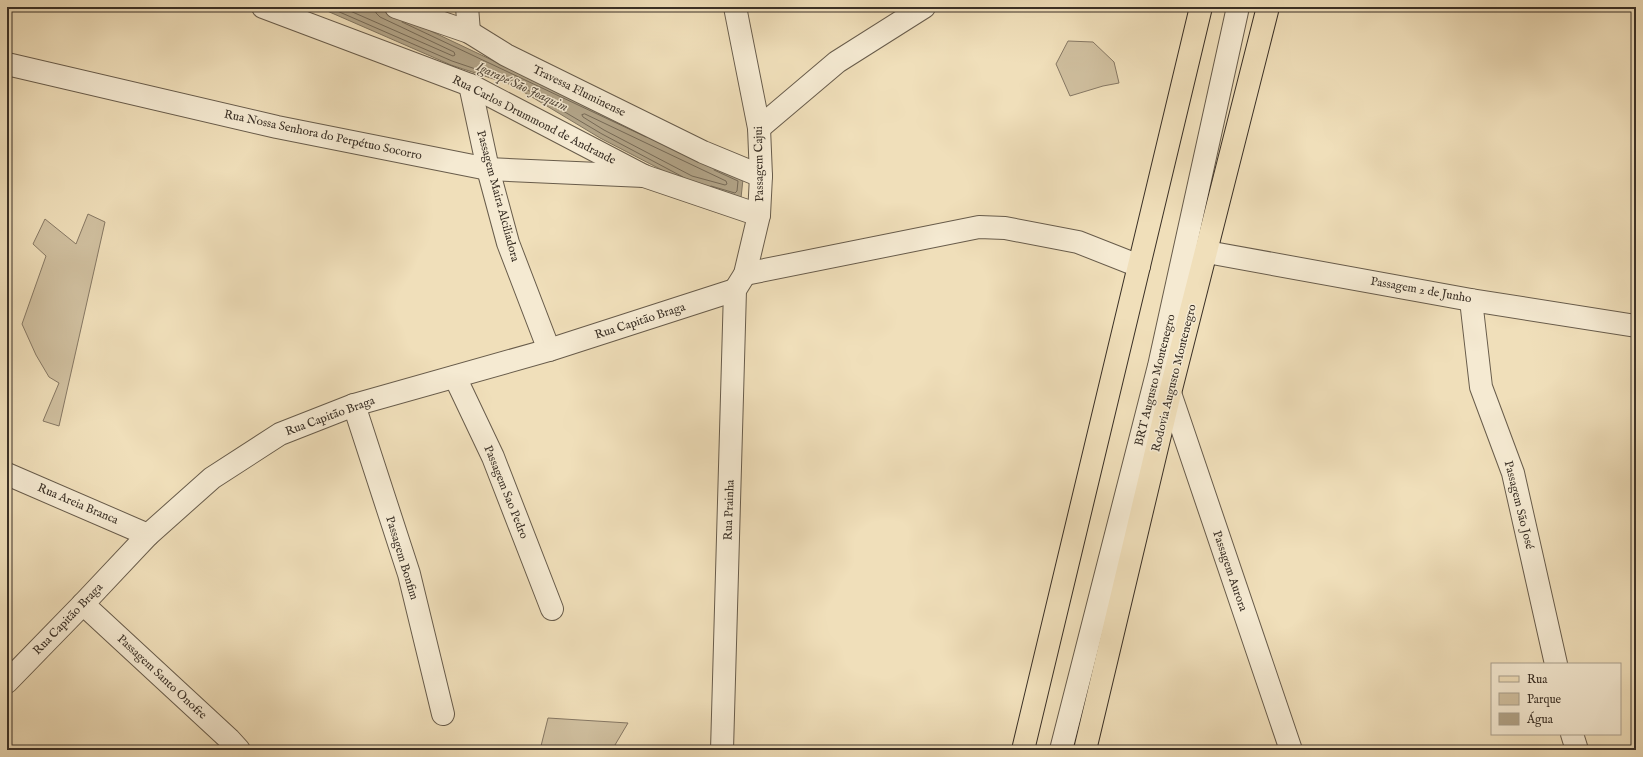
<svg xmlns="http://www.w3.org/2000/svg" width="1643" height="757" font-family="'IM FELL English',serif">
<rect width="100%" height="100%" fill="#f0dfba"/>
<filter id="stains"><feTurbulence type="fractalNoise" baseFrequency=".005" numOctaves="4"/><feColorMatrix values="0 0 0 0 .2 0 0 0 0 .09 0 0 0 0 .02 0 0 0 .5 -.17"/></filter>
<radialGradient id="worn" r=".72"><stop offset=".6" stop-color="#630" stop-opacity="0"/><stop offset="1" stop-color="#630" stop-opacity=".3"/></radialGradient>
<g fill="#d1c1a1" stroke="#867864">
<path d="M1068,41L1093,42L1114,62L1119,83L1103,86L1070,96L1056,64Z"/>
<path d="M88,214L105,222L59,426L43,421L59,383L49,377L36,355L22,324L46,256L33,244L45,219L76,244Z"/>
<path d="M548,718L628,723L612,750H540Z"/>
</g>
<path fill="#b2a488" stroke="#827661" d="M318,7H380L743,179L741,198L689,184L600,138L512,85L451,65Z"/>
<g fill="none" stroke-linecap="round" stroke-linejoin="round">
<g stroke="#766a57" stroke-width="1">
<path d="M328,7L452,61L514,82L602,134L683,177"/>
<path d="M341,7L453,56L455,55L454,52L380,17L376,13L375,7"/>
<path d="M402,22L646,137"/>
<path d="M585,114L726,181L727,184L725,185L692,176L604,130L583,117L582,115Z"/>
<path d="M711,186L735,193L737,191L738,181L714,170"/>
</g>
<g stroke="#685c4b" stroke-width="24">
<g id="minor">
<path d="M263,7L470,85L644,176L759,215"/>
<path d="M396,7L469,32L506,55L703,152L761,176"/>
<path d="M467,7L469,32"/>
<path d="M7,64L277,127L488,169L644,176"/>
<path d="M470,85L488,169L508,243L549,350"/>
<path d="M759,128L837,62L924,7"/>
<path d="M1207,252L1471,300L1636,326"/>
<path d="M745,274L979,227L1005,228L1078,242L1139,266"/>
<path d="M1471,300L1481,387L1513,473L1556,664"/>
<path d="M455,377L493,457L552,609"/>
<path d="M1170,393L1291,750"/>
<path d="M354,405L409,574L443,714"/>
<path d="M7,474L148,535"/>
<path d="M83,604L229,739L239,750"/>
<path d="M7,682L83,604L148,535L212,478L280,434L354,405L549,350L735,290"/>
<path d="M1572,734L1577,750"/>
<path d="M722,750L735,290L745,274L759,215L761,176L759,128L735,7"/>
<path d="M1061,750L1159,366L1238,7"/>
</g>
</g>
<g stroke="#3a3026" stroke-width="24">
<g id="major">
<path d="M1023,750L1201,7"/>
<path d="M1085,750L1170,393L1268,7"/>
</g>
</g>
<use href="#minor" stroke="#f5ead2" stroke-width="22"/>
<use href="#major" stroke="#f0dfba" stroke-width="22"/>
</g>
<g text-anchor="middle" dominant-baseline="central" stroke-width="3" stroke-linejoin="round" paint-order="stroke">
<g font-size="12" fill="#3a3026" stroke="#f5ead2">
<text transform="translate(579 91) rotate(26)">Travessa Fluminense</text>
<text transform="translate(534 120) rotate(27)">Rua Carlos Drummond de Andrande</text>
<text transform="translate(323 135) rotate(12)">Rua Nossa Senhora do Perpétuo Socorro</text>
<text transform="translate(759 164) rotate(-91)">Passagem Cajui</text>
<text transform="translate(498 196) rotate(75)">Passagem Maira Alciliadora</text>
<text transform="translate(1421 290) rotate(10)">Passagem 2 de Junho</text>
<text transform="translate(640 321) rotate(-18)">Rua Capitão Braga</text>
<text transform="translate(1174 378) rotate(-76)">Rodovia Augusto Montenegro</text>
<text transform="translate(1155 380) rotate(-76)">BRT Augusto Montenegro</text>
<text transform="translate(330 416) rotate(-20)">Rua Capitão Braga</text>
<text transform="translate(506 492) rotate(68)">Passagem Sao Pedro</text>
<text transform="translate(78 504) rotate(23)">Rua Areia Branca</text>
<text transform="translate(1519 505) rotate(76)">Passagem São José</text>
<text transform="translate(729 510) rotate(-88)">Rua Prainha</text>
<text transform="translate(402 558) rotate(73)">Passagem Bonfim</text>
<text transform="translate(1230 571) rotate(71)">Passagem Aurora</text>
<text transform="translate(68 619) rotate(-46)">Rua Capitão Braga</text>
<text transform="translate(162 677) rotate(43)">Passagem Santo Onofre</text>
</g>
<g font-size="13" font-style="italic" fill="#584d3e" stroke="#f5ead2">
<text transform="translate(522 87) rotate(25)">Igarapé São Joaquim</text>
</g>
</g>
<rect width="1643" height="757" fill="none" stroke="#f0dfba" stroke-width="24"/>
<rect x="8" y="8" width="1627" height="741" fill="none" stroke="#3a3026" stroke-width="2"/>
<rect x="12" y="12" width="1619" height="733" fill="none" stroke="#3a3026"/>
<rect x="1491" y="663" width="130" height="72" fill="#f5ead2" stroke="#aaa08d"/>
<rect x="1499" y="676" width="20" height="6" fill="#f0dfba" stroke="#aaa08d"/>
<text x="1527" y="683" font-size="12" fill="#3a3026">Rua</text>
<rect x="1499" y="693" width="20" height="12" fill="#d1c1a1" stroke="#aaa08d"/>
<text x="1527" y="703" font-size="12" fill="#3a3026">Parque</text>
<rect x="1499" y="713" width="20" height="12" fill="#b2a488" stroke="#aaa08d"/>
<text x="1527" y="723" font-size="12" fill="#3a3026">Água</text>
<rect width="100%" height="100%" filter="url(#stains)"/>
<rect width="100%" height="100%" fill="url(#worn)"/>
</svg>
